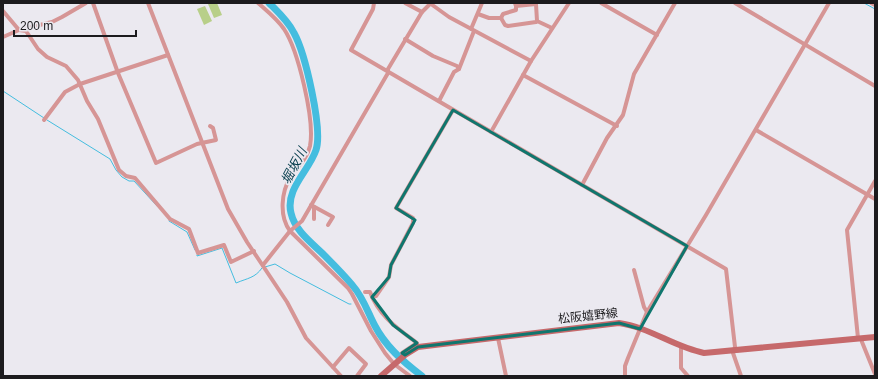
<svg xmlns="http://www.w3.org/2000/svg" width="878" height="379" font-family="Helvetica,'Noto Sans JP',sans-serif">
<rect width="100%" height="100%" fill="#ebe9f0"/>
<g fill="#b8cf89">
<path d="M209,3H217L222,15L214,18L208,4Z"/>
<path d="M205,6L212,21L204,25L197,9Z"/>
</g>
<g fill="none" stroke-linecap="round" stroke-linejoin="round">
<g stroke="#44bddf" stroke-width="1">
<path d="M864,3L875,9"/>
<path d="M3,91L44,118"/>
<path d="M47,120L110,159L116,170L122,177L129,181H134L157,206"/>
<path d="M169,221L187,232L195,250"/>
<path d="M197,255V256L222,248L236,283C248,278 255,278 262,268"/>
<path d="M265,267L275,264L290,273L349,304H351"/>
</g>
<path stroke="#44bddf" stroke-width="7" d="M269,3C278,12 288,21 294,33C305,53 323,129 316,150C309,171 285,189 291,213C295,231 312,243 324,255C334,265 344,275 353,286C363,297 368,313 375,326C386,347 403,362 422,376"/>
<g stroke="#d69595" stroke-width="4">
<path d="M93,3L118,73L156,163L197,144L216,140L213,128L210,126"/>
<path d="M148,3L228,209L247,242L287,302L306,338L341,376"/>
<path d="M258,3C267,11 277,19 284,29C298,50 315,120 310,146C307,159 298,166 291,176C281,192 279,216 290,231L348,288L352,294L371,331L385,353L394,364L410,376"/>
<path d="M374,3L373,9L351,50L726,269L735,347L733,353L741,376"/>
<path d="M405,3L422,12"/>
<path d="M515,3L516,6L536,4L537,21L552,28"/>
<path d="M601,3L657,35"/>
<path d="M735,3L875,86"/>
<path d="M871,3L875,5"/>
<path d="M431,4L449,17L531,61"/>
<path d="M3,11L19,30L26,31L38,49L47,57L66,66L78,80L87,101L98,119L119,170L126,176L135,178L170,219L189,229L198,253L224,245L231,262L254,251"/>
<path d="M478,14L489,18H501L505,25L508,26L536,22L537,21"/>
<path d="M501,18L503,14L516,10V6"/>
<path d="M471,29L482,3"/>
<path d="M3,37L19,30L52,22L62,17L86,3"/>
<path d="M405,39L433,56L457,66L459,69"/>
<path d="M523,75L617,126"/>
<path d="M439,101L454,72L459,69L474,31"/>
<path d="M44,120L65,92L80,84L168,55"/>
<path d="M756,130L875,199"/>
<path d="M491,132L531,61L569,3"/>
<path d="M582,185L607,138L623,115L634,74L675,3"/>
<path d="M311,205L333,217L328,225"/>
<path d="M314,207V219"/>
<path d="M263,265L290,231L302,221L388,73V69L422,12L431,3"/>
<path d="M634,270L644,307L647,312"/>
<path d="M365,292H370C379,316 397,328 417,343L402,353L405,355"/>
<path d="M372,297L376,296L389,277L391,265L413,223V218L396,208L453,110"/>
<path d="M498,338L506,376"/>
<path d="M858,338L847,230L875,181"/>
<path d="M861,338L862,342L875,374"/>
<path d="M681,346V368L688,376"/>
<path d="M333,367L349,348L366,364L357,376"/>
<path d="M625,376V366L628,358L647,312L706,215L829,3"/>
</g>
<path stroke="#c6696b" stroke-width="6" d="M381,376L405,355L418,347L619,323C649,327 674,347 704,353L875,337"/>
</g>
<path fill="none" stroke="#0f766e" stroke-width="3" stroke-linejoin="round" d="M453,110L687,246L640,329L619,323L418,347L405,355L402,353L417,343L393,325L372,297L389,277L391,265L415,220L396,208Z"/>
<g text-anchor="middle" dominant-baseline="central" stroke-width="3.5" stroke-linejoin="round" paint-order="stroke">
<g font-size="12" fill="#1c1b1e" stroke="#ebe9f0">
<text transform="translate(588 316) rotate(-6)">松阪嬉野線</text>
</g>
<g font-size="13" font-style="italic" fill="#073e4d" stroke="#ebe9f0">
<text transform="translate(294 166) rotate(-62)">堀坂川</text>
</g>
</g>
<rect width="878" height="379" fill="none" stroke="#1c1b1e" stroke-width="8"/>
<path d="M14 30v6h122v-6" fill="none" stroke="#1c1b1e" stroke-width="2"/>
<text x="20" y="30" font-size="12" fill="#1c1b1e" stroke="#ebe9f0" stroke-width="3" paint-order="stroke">200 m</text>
</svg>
